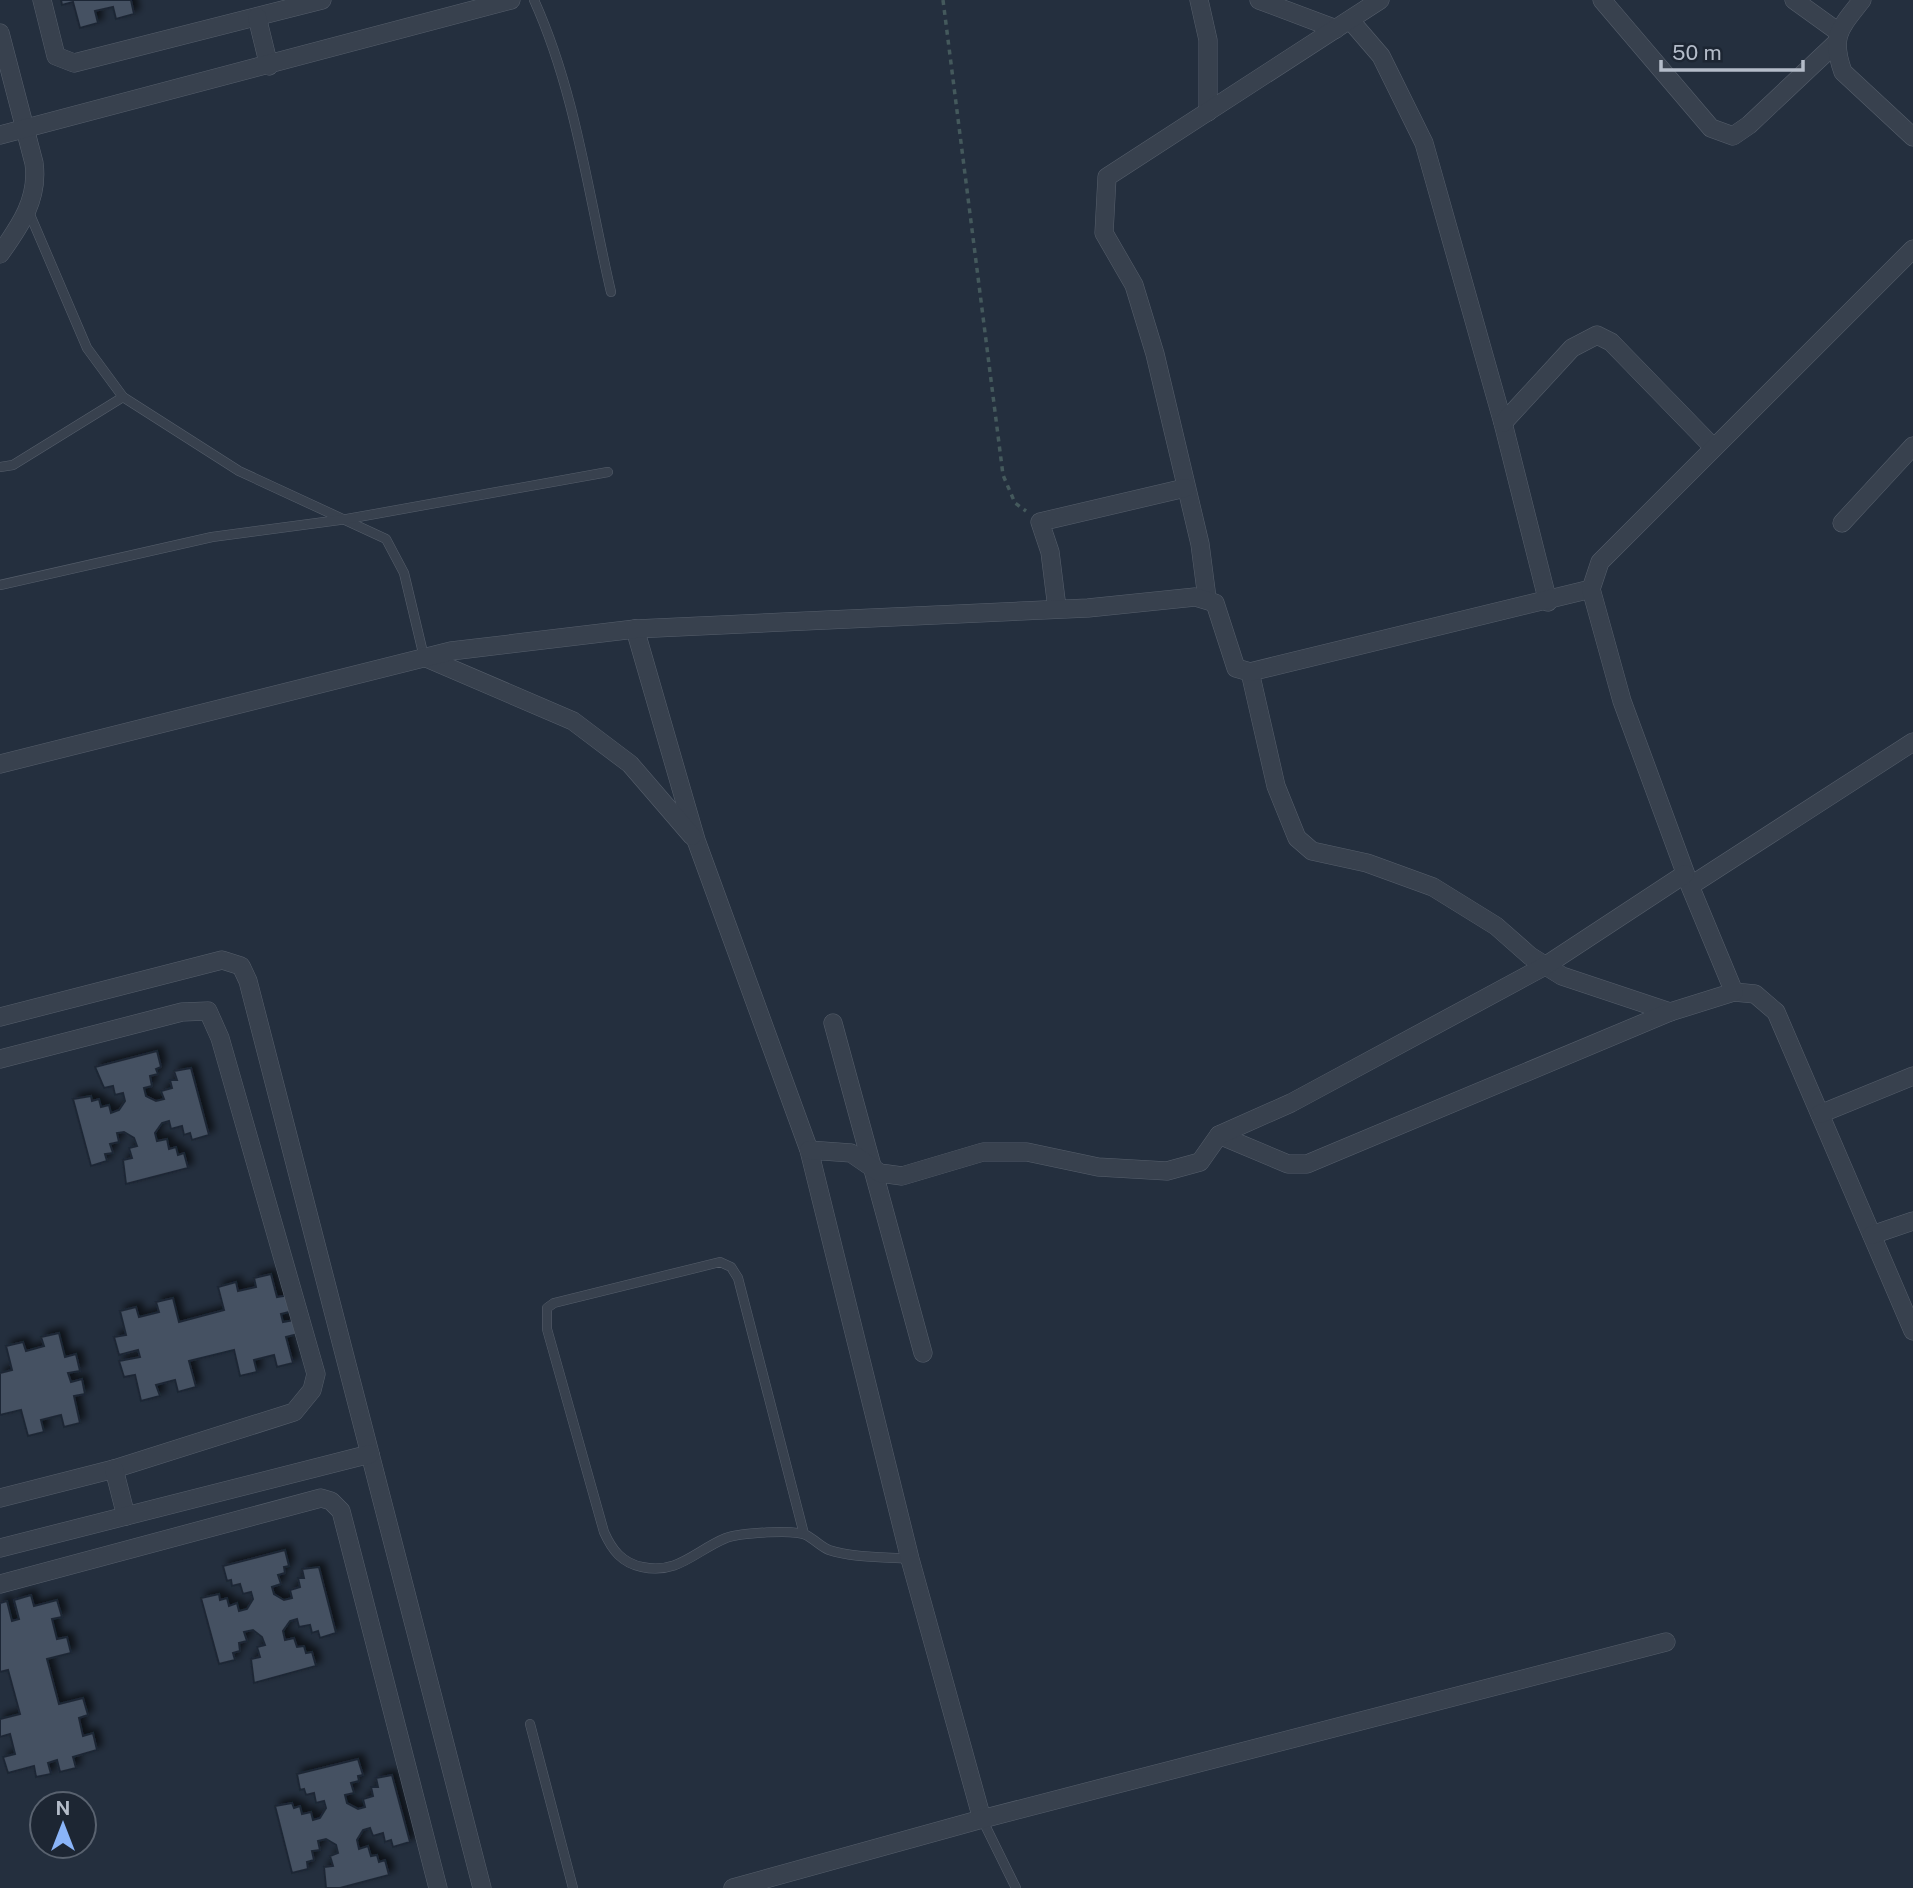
<svg xmlns="http://www.w3.org/2000/svg" width="1913" height="1888" font-family="'Public Sans',sans-serif">
<defs>
<filter id="shadow"><feDropShadow dx="5" dy="-5" stdDeviation="3.5" flood-color="#0009"/></filter>
</defs>
<rect width="100%" height="100%" fill="#242f3e"/>
<g fill="#455162" stroke="#1f2835" stroke-width="2" filter="url(#shadow)">
<path d="M61,0H131L134,14L116,19L113,7L95,11L98,23L80,28L73,2L62,5Z"/>
<path d="M157,1051L161,1067L156,1069L158,1074L150,1076L152,1086L144,1088L146,1096L156,1101L164,1099L161,1091L172,1088L170,1080H177L174,1071L191,1068L209,1135L192,1140L190,1133L184,1135L182,1126L171,1129L169,1121L162,1123L155,1133L157,1141L167,1139L169,1149L176,1147L178,1155L184,1153L188,1168L126,1184L123,1160L132,1158L129,1148L137,1146L134,1138L124,1132L117,1133L119,1142L110,1144L113,1153L105,1154L107,1161L91,1166L73,1099L91,1096L92,1101L99,1099L101,1107L109,1105L111,1113L119,1110L125,1101L123,1093L115,1095L113,1086L104,1088L95,1067Z"/>
<path d="M271,1274L277,1297L289,1295L293,1311L281,1314L283,1322L294,1320L298,1334L286,1337L293,1363L277,1367L274,1355L254,1360L257,1372L240,1376L234,1350L189,1361L196,1387L178,1392L175,1380L156,1385L160,1396L141,1401L135,1375L124,1377L119,1361L140,1357L138,1350L119,1355L114,1337L126,1335L120,1311L136,1307L139,1317L159,1312L156,1302L173,1298L179,1322L224,1310L218,1287L236,1282L238,1291L256,1287L254,1278Z"/>
<path d="M59,1333L65,1357L76,1354L80,1371L68,1373L71,1382L82,1379L85,1394L74,1396L80,1423L64,1427L61,1415L41,1420L44,1432L28,1436L21,1410L0,1415V1373L12,1370L6,1346L23,1342L26,1351L44,1346L41,1337Z"/>
<path d="M285,1550L289,1566L284,1567L285,1573L278,1575L281,1584L272,1587L274,1594L284,1600L292,1598L290,1590L300,1587L298,1578H304L302,1569L319,1567L336,1633L320,1638L318,1631L312,1633L310,1625L299,1627L297,1619L290,1621L283,1631L285,1640L294,1638L297,1647L304,1646L306,1653L312,1652L316,1666L254,1683L251,1659L260,1657L257,1647L265,1645L262,1637L253,1630L244,1632L247,1641L239,1643L240,1651L233,1653L235,1660L219,1664L201,1598L219,1594L220,1600L227,1598L229,1606L237,1603L239,1611L247,1609L253,1599L251,1592L243,1594L240,1584L232,1586L231,1580L227,1581L223,1566Z"/>
<path d="M31,1595L34,1606L57,1600L62,1617L52,1619L57,1639L67,1637L71,1653L47,1659L59,1704L83,1698L88,1715L79,1718L83,1736L93,1733L97,1750L73,1757L76,1768L60,1772L57,1760L48,1763L51,1774L36,1777L34,1766L8,1773L3,1757L15,1754L10,1734L0,1737V1719L20,1714L8,1670L0,1672V1603L7,1601L12,1621L19,1619L14,1600Z"/>
<path d="M358,1759L363,1775L358,1776L359,1781L351,1783L354,1793L345,1795L347,1803L358,1809L365,1807L363,1799L373,1796L371,1787H378L376,1778L392,1775L410,1842L393,1847L391,1840L385,1842L383,1833L373,1836L370,1828L363,1830L357,1840L359,1849L368,1846L371,1856L377,1855L379,1862L385,1860L389,1875L340,1888H326L324,1867L333,1866L330,1856L338,1853L336,1845L326,1839L318,1841L320,1850L312,1851L314,1860L307,1862L308,1869L292,1873L275,1806L292,1803L294,1808L300,1806L302,1814L311,1812L313,1820L320,1818L326,1808L324,1801L316,1803L314,1793L306,1795L304,1789L300,1790L297,1774Z"/>
</g>
<g fill="none" stroke-linecap="round" stroke-linejoin="round">
<g stroke="#565f6c" stroke-width="10">
<g id="lane">
<path d="M534,0C576,93 588,194 611,292"/>
<path d="M28,210L87,348L123,397L239,471L386,539L404,573L424,657"/>
<path d="M0,467L13,465L123,397"/>
<path d="M0,585L212,537L347,519L608,472"/>
<path d="M804,1534L738,1278L731,1267L720,1262L554,1303L547,1308V1329L604,1532C612,1550 622,1563 642,1567C678,1575 696,1550 726,1538C740,1533 794,1529 806,1535C814,1539 821,1547 829,1550C854,1558 884,1557 910,1559"/>
<path d="M530,1724L573,1888"/>
<path d="M982,1819L1016,1888"/>
</g>
</g>
<g stroke="#565f6c" stroke-width="19">
<g id="street">
<path d="M42,0L56,56L74,63L322,0"/>
<path d="M1199,0L1208,40V112"/>
<path d="M1259,0L1336,29"/>
<path d="M1602,0L1711,128L1733,136L1749,125L1836,43"/>
<path d="M1794,0L1837,31"/>
<path d="M1862,0C1840,28 1830,36 1843,72L1913,137"/>
<path d="M257,17L269,66"/>
<path d="M1350,20L1381,56L1424,143L1503,423L1548,602"/>
<path d="M0,33L34,163C39,199 20,226 0,254"/>
<path d="M0,135L511,0"/>
<path d="M1503,423L1572,348L1597,335L1611,342L1712,446"/>
<path d="M1842,523L1913,446"/>
<path d="M1207,598L1200,544L1155,354L1134,285L1104,233L1107,177L1380,0"/>
<path d="M1057,608L1050,552L1040,522L1185,488"/>
<path d="M635,629L696,840L809,1150L910,1559L982,1819"/>
<path d="M424,657L573,721L630,764L692,836"/>
<path d="M1250,672L1276,786L1297,838L1312,851L1367,863L1433,887L1496,926L1530,956L1562,976L1670,1012"/>
<path d="M0,764L451,651L635,629L1088,608L1195,597L1215,603L1236,668L1250,672L1591,589"/>
<path d="M1689,883L1622,701L1591,589L1600,562L1913,249"/>
<path d="M1734,992L1755,994L1776,1012L1913,1331"/>
<path d="M0,1017L222,960L241,966L248,981L482,1888"/>
<path d="M833,1023L923,1353"/>
<path d="M0,1059L182,1012L208,1011L220,1038L316,1374L312,1390L294,1412L114,1469L0,1498"/>
<path d="M1820,1114L1913,1076"/>
<path d="M1219,1135L1288,1164H1307L1670,1012L1734,992L1690,886L1913,742"/>
<path d="M809,1150L851,1153L880,1173L902,1176L983,1152H1027L1098,1167L1167,1171L1200,1162L1219,1135L1291,1103L1545,966L1685,874"/>
<path d="M1872,1235L1913,1221"/>
<path d="M114,1469L126,1516"/>
<path d="M0,1548L370,1454"/>
<path d="M0,1584L321,1498L331,1501L341,1511L438,1888"/>
<path d="M733,1888L982,1819L1666,1642"/>
</g>
</g>
<path stroke="#44595c" stroke-width="3.5" stroke-dasharray="5 5" stroke-linecap="butt" d="M943,0L1003,475L1015,503L1026,511"/>
<use href="#lane" stroke="#38414e" stroke-width="9"/>
<use href="#street" stroke="#38414e" stroke-width="18"/>
</g>
<g transform="translate(63 1825)"><circle r="33" fill="#1d2633" stroke="#59626f" stroke-width="2"/>
<path d="M0-5L12 26L0 18L-12 26Z" fill="#8ab4f8"/>
<text y="-10" font-size="19" font-weight="bold" text-anchor="middle" fill="#b4bcc9">N</text>
</g>
<path d="M1661 60v10h142v-10" fill="none" stroke="#b4bcc9" stroke-width="3.5"/>
<text x="1672" y="60" font-size="21" fill="#b4bcc9" stroke="#1d2633" stroke-width="5" paint-order="stroke">50 m</text>
</svg>
